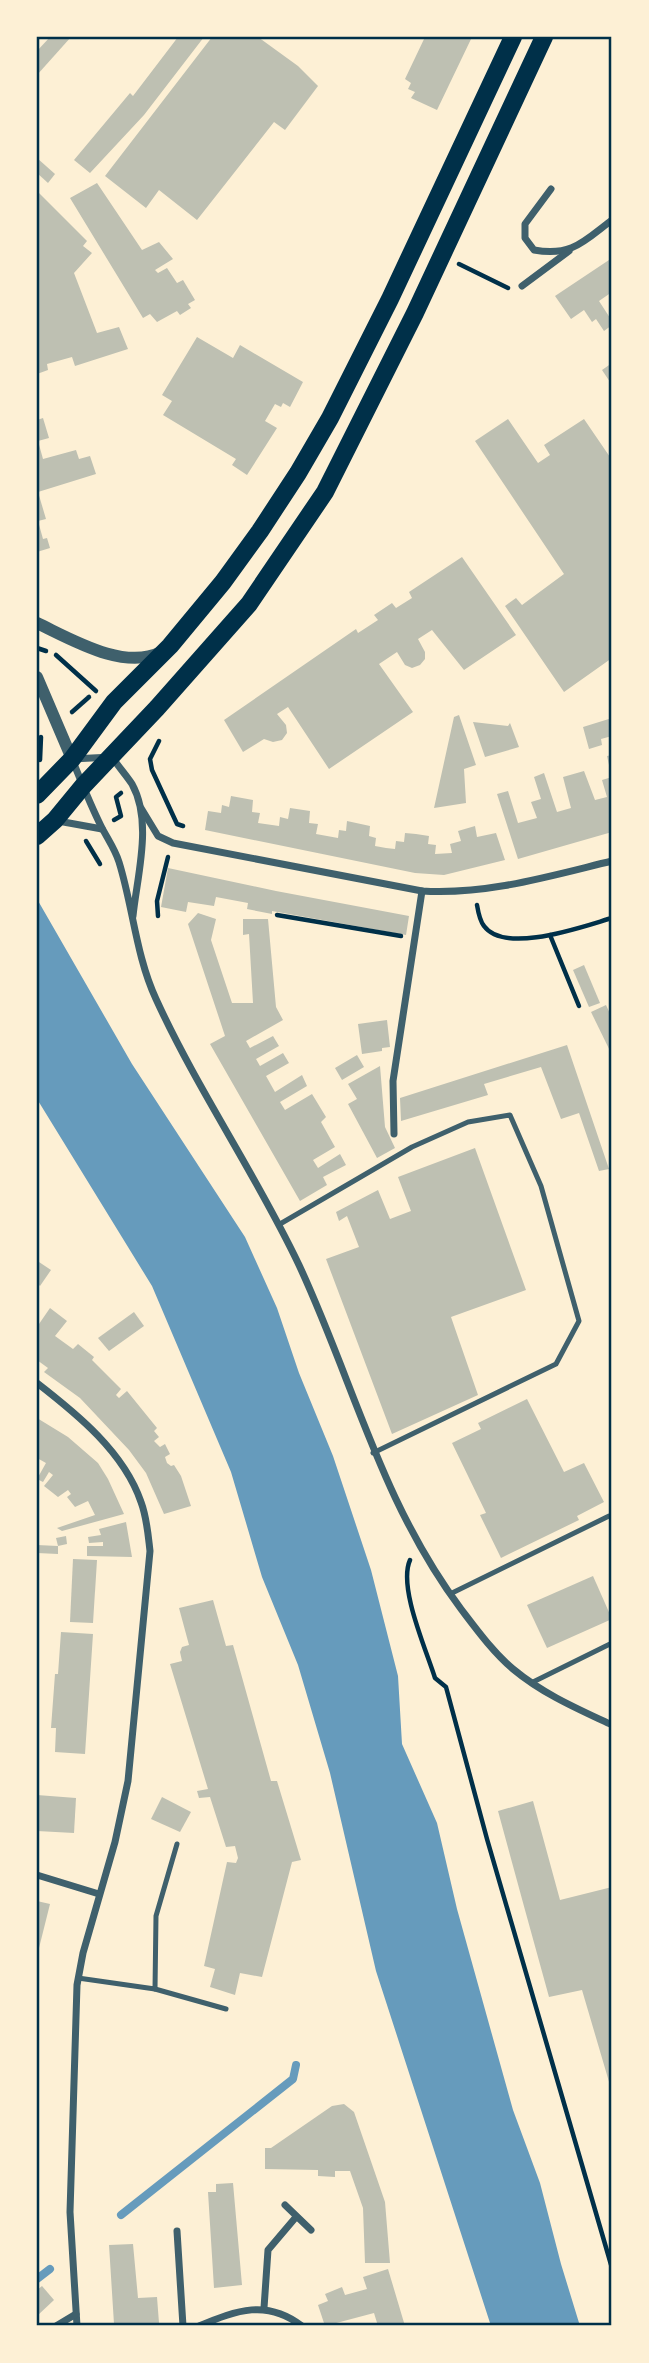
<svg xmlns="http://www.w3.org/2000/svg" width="649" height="2363" font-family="'IBM Plex Sans',sans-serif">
<rect width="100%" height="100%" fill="#fdf0d5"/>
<path fill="#669bbc" d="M37,899L132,1064L245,1237L277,1308L299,1373L333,1456L371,1570L398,1676L402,1744L437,1823L457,1909L513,2110L540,2183L561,2264L580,2326H491L376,1971L330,1773L298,1665L262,1577L231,1472L152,1286L37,1099Z"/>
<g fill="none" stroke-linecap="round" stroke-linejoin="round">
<g stroke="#669bbc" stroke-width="8">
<path d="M121,2215L293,2079L296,2065"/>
<path d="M37,2279L50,2269"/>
</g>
</g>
<g fill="#bec0b2">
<path d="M50,37H71L37,75V51Z"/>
<path d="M178,37H204L144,115L90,173L74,160L130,93L133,96Z"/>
<path d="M212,37H258L298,66L318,86L285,130L274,122L197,220L159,190L146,208L105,176Z"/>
<path d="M425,37H472L437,110L411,98L415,92L408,89L411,83L405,79Z"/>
<path d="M37,158L55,174L48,183L37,173Z"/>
<path d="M97,183L142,250L159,242L173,259L155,270L158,273L167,268L177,283L183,280L195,300L188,304L191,308L180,315L177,311L157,322L150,314L143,318L70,198Z"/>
<path d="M37,191L87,241L83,246L92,253L74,273L97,333L119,327L128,349L75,366L72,357L47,364L48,370L37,374Z"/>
<path d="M612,258V292L599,301L612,321V325L604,331L596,319L592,322L584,310L571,319L555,296Z"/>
<path d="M197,337L233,358L240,345L303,382L290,407L283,403L281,407L275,404L265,421L277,428L247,475L232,465L236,459L163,415L172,401L162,395Z"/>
<path d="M612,363V385L602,370Z"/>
<path d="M43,418L49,438L38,441L43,459L76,450L79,459L90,456L96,474L38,492L46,519L38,521L43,539L47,538L50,548L37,552V420Z"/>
<path d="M508,419L538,463L550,455L544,445L584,419L612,460V658L564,692L505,606L516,598L522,605L564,574L475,441Z"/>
<path d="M462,557L516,635L464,670L432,630L418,639L425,652V659L420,665L412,668L405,665L397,652L379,664L413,712L329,769L288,707L277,714L286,725L287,733L282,740L273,742L264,739L243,752L224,720L356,629L358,633L378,620L374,615L392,603L396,608L412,598L409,592Z"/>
<path d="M459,715L476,765L464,769L466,803L434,808L454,717Z"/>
<path d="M612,718V736L601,739L602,745L589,749L583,727Z"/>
<path d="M473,722L508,726L510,723L519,747L485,757Z"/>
<path d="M612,755V774H611L607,756Z"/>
<path d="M584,771L595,800L607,797L602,780L612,777V832L518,859L497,794L508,791L518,823L537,818L531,802L541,799L534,777L544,773L557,812L571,808L563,777Z"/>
<path d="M231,796L253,800L252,812L260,813L258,823L279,826L280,817L288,819L290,808L310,811L309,823L318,824L316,834L338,838L339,830L346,831L347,821L370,826L369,836L376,838L375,846L386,848L395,849L396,841L404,842L405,833L416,834L429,836L428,844L436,845L435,854L452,853L450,844L461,841L458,831L475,826L477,837L496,833L505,860L444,875L415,873L205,830L208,811L221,813L222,805L229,807Z"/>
<path d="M168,868L276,891L409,916L406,935L272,911V914L247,909L248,903L216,897L214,906L188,902L186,912L161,907Z"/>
<path d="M198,913L216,919L211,940L232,1003H253L249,934L243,935V919H268L276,1007L283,1020L246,1041L250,1048L273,1036L279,1046L256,1059L260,1066L283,1053L289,1063L266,1076L275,1092L302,1075L307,1086L280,1102L285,1110L312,1094L326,1117L321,1122L335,1147L313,1160L318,1168L340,1154L346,1165L323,1177L327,1185L300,1201L210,1044L225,1036L188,924Z"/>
<path d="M584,965L600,1003L589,1007L573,970Z"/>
<path d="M606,1005L612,1018V1055L591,1012Z"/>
<path d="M387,1020L390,1047L382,1048V1051L362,1054L358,1024Z"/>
<path d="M567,1045L609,1169L599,1171L579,1113L561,1119L541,1067L484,1084L488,1095L401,1121L400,1098Z"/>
<path d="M357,1055L364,1067L342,1080L335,1068Z"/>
<path d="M380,1066L385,1127L395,1148L377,1158L348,1104L357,1099L348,1084Z"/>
<path d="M475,1148L526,1290L451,1317L478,1395L392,1434L326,1259L359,1247L347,1216L339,1221L336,1212L378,1190L390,1219L411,1211L398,1177Z"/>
<path d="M39,1262L51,1270L40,1286L37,1283V1265Z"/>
<path d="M50,1308L67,1321L55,1336L73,1349L78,1344L94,1357L92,1360L121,1389L116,1395L119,1398L127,1391L157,1428L154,1431L159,1437L154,1441L160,1447L165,1444L170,1454L165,1457L167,1463L171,1466L174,1465L181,1476L191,1506L164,1514L146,1473L129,1450L80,1398L44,1372L48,1368L37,1360V1322L39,1324Z"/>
<path d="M134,1312L144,1326L109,1351L98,1338Z"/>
<path d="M527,1399L564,1472L584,1463L604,1502L577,1516L579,1520L501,1558L480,1515L486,1513L452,1443L481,1429L478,1423Z"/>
<path d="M37,1418L68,1437L98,1463L108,1479L124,1514L62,1531L57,1528L95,1515L88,1501L75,1507L67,1497L71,1494L68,1490L58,1497L44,1486L53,1475L49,1472L43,1482L37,1479L46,1463L37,1458Z"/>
<path d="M126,1522L132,1557L87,1556V1546H103V1542L89,1543L88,1537L101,1535L99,1529Z"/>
<path d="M66,1536L67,1544L58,1546V1554L37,1553V1545L58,1546L56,1538Z"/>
<path d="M73,1559L97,1560L93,1623L70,1622Z"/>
<path d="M593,1576L612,1619L547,1648L527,1605Z"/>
<path d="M213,1600L226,1646L233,1645L271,1781H277L301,1860L292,1862L262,1977L240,1973L235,1995L210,1987L215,1969L204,1966L227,1862L236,1863L238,1858L235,1846L226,1847L210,1797L199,1798L197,1791L208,1789L170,1664L182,1661L180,1652L182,1647L189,1645L179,1608Z"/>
<path d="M61,1632L93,1634L85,1754L55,1752L56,1728H51L55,1674H58Z"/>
<path d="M37,1795L76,1798L74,1833L37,1831Z"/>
<path d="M162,1797L191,1812L180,1832L151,1819Z"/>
<path d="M533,1801L560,1900L612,1887V2092L582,1990L549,1997L525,1910L498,1811Z"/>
<path d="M37,1901L50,1904L38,1952H37Z"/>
<path d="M344,2104L354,2112L385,2202L390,2263H365L363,2208L350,2171H335V2177L318,2176V2170L265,2169V2148H271L332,2106Z"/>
<path d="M233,2183L242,2285L214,2288L208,2192H216V2184Z"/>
<path d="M133,2244L138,2298L157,2297L159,2323L151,2324V2326H132V2323L114,2324L109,2245Z"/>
<path d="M388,2269L405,2326H378L374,2313L325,2326L318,2305L328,2301L325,2294L342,2287L345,2295L367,2289L363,2277Z"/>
<path d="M42,2286L54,2300L37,2316V2290Z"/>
</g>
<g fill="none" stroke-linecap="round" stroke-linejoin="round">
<g stroke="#003049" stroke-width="4.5">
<path d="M459,264L508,288"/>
<path d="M37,648L46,651"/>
<path d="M56,655L96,691"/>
<path d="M72,712L89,697"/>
<path d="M159,741L150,759L152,770L177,824L183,826"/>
<path d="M40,760L41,737"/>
<path d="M114,820L121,816L116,797L121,793"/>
<path d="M86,841L100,864"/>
<path d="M477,905C478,911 480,921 484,926C505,955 584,926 612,918"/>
<path d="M277,915L401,936"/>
<path d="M158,916L157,901L168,857"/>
<path d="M550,935L579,1006"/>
<path d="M410,1560C398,1587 426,1649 435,1678L446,1687L487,1839L612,2268"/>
</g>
<g stroke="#3f606c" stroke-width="5">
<path d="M280,1224L412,1147L468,1122L510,1115L541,1186L579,1321L556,1364L373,1453"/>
<path d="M450,1594L609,1516"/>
<path d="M533,1682L612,1643"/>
<path d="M78,1978L155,1989L156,1916L177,1844"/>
<path d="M155,1989L226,2009"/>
</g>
<g stroke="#3f606c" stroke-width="7">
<path d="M551,189L525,224V238L534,250C572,257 584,241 612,220"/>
<path d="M522,286L569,251"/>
<path d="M141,808L158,836L173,843L422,891C487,895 550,876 612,861"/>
<path d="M58,821L102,829"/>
<path d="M133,916C137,876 153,822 132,784C126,775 118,766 112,757L72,759C81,781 90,804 101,826C107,838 115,849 119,862C133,907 136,956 156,999C198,1091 256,1174 299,1265C354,1383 381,1502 461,1609C477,1630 493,1652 513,1669C543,1694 578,1709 612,1725"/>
<path d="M394,1134L393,1081L422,891"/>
<path d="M37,1383C77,1414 124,1452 141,1502C147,1518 148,1534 150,1551L128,1781L115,1842L83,1953L77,1985L70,2212L77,2326"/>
<path d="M37,1875L99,1894"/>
<path d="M285,2205L311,2230"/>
<path d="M177,2231L183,2326"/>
<path d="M264,2308L268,2250L296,2217"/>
<path d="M56,2326L76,2314"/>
<path d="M199,2326C237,2310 267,2299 302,2326"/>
</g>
<g stroke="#3f606c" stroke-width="12">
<path d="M37,623C71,639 124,671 161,652"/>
<path d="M37,677L72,759"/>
</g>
<g stroke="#003049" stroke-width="18">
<path d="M37,795L72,759L114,702L170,646L223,582L260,531L298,473L330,418L390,299L513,37"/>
<path d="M37,836L55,820L83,786L157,708L249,604L325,492L415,313L544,37"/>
</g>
</g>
<rect width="649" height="2363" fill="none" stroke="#fdf0d5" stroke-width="77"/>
<rect x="38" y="38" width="572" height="2286" fill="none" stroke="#003049" stroke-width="2.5"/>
</svg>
